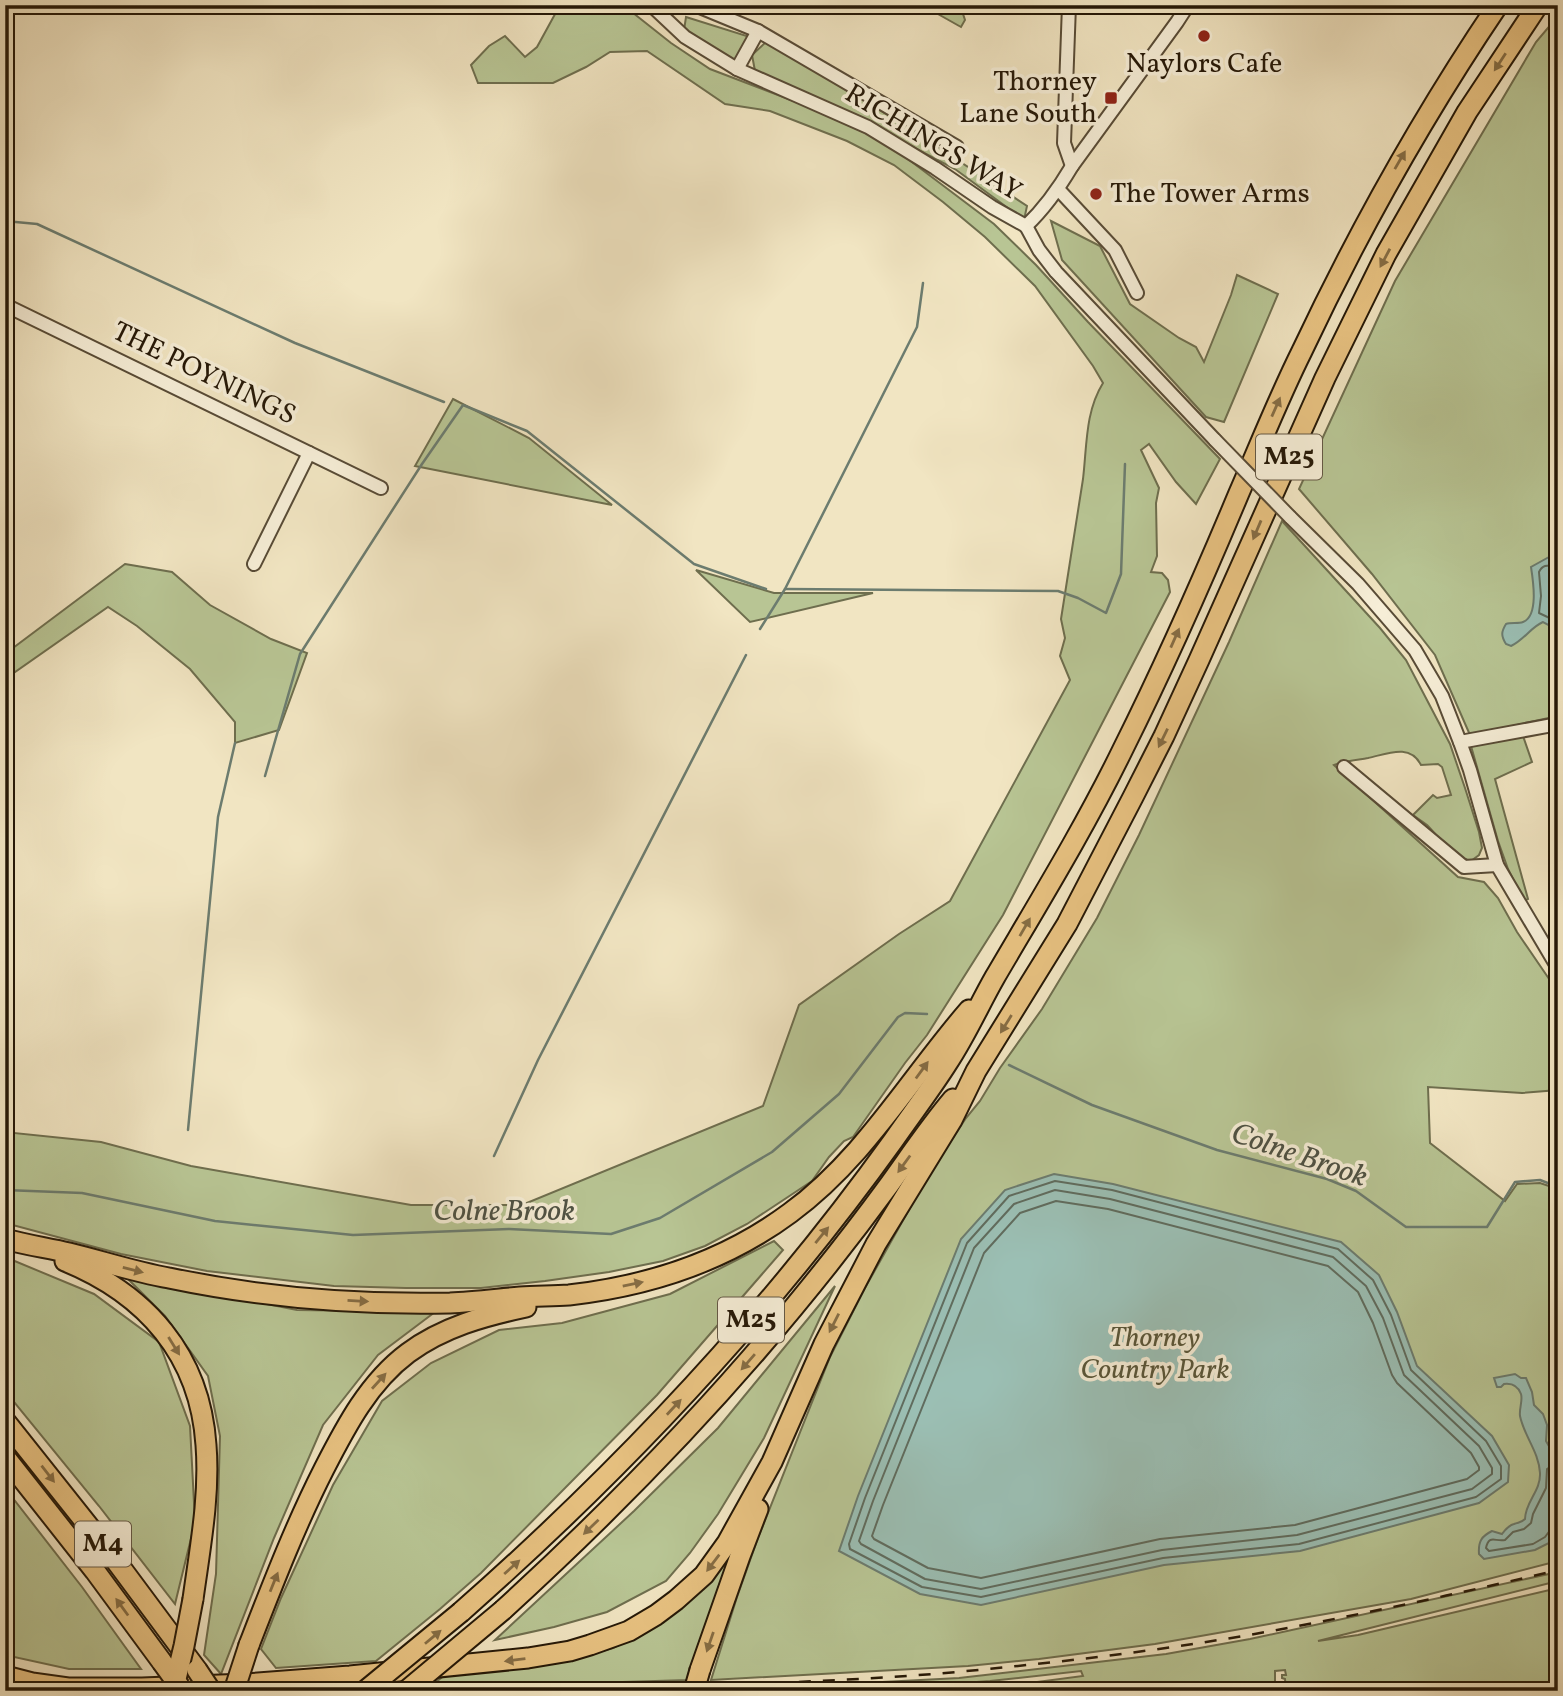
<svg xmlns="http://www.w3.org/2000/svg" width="1563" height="1696" font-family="Vollkorn,serif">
<rect width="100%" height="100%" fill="#f1e5c2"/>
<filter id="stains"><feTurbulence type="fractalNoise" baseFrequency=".00286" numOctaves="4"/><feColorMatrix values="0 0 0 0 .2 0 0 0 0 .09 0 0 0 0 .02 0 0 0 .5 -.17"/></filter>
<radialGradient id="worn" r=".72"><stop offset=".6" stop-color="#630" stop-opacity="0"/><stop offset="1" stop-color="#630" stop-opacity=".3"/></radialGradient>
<g fill="#b8c594" stroke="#6e6e4e" stroke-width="2">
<path d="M560,5H623L671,43L710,69L804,105L868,134L900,153L994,224L1036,265L1088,322L1220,459L1196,504L1176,482L1149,444L1141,450L1159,488L1156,503L1157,556L1151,572L1162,573L1168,580L1170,592L1003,915L927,1035L905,1063L853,1137L844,1141L829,1157L812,1181L747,1224L705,1246L663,1261L609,1272L545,1281L481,1288H406L334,1286L207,1271L121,1254L5,1223V1132L101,1142L191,1166L411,1205H522L763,1106L799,1005L899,934L950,901L1070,680L1060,656L1065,638L1061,619C1068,572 1076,526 1083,479C1087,446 1085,412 1103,383L1093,366L1035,286L985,237L943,202L894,165L847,141L770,111L725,104L647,51L610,52L586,67L553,83H478L471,65L489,46L505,36L525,57L537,47Z"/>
<path d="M922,5H960L965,20L961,27Z"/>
<path d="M1558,16V716L1470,735L1435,655L1372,574L1299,489L1395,281L1536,42Z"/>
<path d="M686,17L750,37L738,62L684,30Z"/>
<path d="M766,42L906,126L1027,206L1024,220L955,169L871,125L755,71L752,55Z"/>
<path d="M1051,221L1100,246L1130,304L1179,338L1196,347L1204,362L1231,295L1237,275L1278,294L1224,422L1206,417L1062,260Z"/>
<path d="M453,399L529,438L612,505L415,466Z"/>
<path d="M1282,521L1380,628L1406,660L1450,744L1465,788L1479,832L1482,848L1479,855L1471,861C1448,855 1442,840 1427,825C1422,821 1417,818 1413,815L1433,795L1437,798L1451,795L1442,767L1438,764L1421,765C1410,743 1387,754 1368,758C1357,760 1345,761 1334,765L1458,877L1484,882L1498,898L1517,932L1558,992V1090L1522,1093L1428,1087L1430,1143L1505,1201L1517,1184L1540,1183L1558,1189V1561L1411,1599L1155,1644L1039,1659L968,1666L711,1680L737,1597L758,1538L830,1357L865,1288L929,1174L966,1118L980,1101L1000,1068L1042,1009L1097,918L1139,835L1229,642Z"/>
<path d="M125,564L172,572L210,605L271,639L307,653L279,730L235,743V722L190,669L137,626L108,607L5,679V654Z"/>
<path d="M696,570L774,593H873L750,622Z"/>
<path d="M1523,736L1532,762L1495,779L1528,899L1524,901L1508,869L1498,841L1471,746Z"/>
<path d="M774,1241L783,1250L657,1395L481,1573L440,1609L376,1661L276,1668L261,1649L281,1598L333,1485L382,1401L431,1363L499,1330L562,1323L670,1294Z"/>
<path d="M5,1257L94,1294L159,1342L190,1426L195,1522L175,1604L99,1506L5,1391Z"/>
<path d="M125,1276L297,1310L435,1312L378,1355L323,1425L274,1538L221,1674L204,1655L216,1574L220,1436L208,1376L165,1316Z"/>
<path d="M835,1286L764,1438L718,1514L690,1553L666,1581L607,1612L554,1627L495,1640L634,1511L718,1428Z"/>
<path d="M5,1488L82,1587L141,1669H69L5,1655Z"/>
<path d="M727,1559V1567L688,1680L428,1688L445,1675L562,1662L613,1648L641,1634Z"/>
<path d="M1558,1572V1581L1318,1641L1358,1635L1558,1588V1691H1286L1285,1679L1282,1678V1675H1286L1285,1670L1275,1671V1691H969L1083,1676L1081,1671L990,1681L883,1689L707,1691L959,1678L1166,1654L1250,1639Z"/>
</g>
<g fill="#9bbfb4" stroke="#6c7c6f" stroke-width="2">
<path d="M1549,557L1558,560V630L1543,622C1531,627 1524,640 1511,646L1506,644C1501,636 1501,632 1506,624C1511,622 1518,624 1523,622C1539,616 1533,580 1531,567Z"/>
<path d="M1054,1174L1113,1184L1341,1242L1379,1275L1397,1312L1417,1366L1492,1436L1509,1465L1508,1482L1479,1503L1300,1551L1164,1565L981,1605L920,1594L839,1551L858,1496L961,1239L1005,1190Z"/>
<path d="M1515,1374L1521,1378H1526L1532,1392L1534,1405L1543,1414L1547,1425L1546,1441L1554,1455L1558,1481V1530L1551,1542L1535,1550L1484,1559L1479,1554C1478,1541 1482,1536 1492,1531L1502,1534C1505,1530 1509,1525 1514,1524C1519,1522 1521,1523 1525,1519C1525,1502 1541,1491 1540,1473C1539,1452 1524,1436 1520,1416C1519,1408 1523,1401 1521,1394C1518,1386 1512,1383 1504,1384L1501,1387H1497L1494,1378Z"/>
</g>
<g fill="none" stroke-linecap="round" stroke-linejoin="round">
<g stroke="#606c5e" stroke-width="2">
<path d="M1558,566C1550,566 1543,563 1539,572L1541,596L1539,613L1558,622"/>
<path d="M1055,1181L1112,1190L1338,1249L1373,1280L1391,1315L1411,1370L1486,1441L1501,1466V1479L1476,1497L1299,1544L1163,1558L981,1597L922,1587L850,1549L849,1544L865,1498L967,1243L1009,1196Z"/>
<path d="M1055,1190L1110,1199L1333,1257L1366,1286L1383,1318L1404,1375L1479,1446L1492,1468V1474L1472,1489L1297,1535L1162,1550L981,1589L925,1579L861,1544L859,1541L873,1501L974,1248L1014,1204Z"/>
<path d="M1056,1201L1108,1209L1328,1266L1358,1292L1373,1323L1392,1375L1397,1383L1471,1453L1479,1467V1470L1467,1479L1295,1525L1160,1539L981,1578L928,1568L874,1539L872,1536L883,1505L984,1253L1020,1213Z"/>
<path d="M1558,1468L1550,1467L1547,1469L1546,1488L1533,1514L1531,1523L1524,1529L1513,1532L1505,1540C1495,1542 1489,1534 1486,1548L1489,1551L1533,1544L1545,1537L1551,1529L1558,1528"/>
</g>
<g stroke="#6c7c6f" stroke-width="2.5">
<path d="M5,221L37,224L295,343L444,402"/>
<path d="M785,589L1058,591L1078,598L1106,613L1121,574L1125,464"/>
<path d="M760,629L785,589L917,327L923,283"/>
<path d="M265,776L300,654L422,464L463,405L527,431L694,564L766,589"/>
<path d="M1009,1065L1092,1105L1217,1150L1327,1179L1356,1191L1406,1227H1487L1515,1182L1540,1180L1558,1187"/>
<path d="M188,1130L218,817L235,743"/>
<path d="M494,1156L538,1060L746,655"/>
<path d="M5,1190L82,1193L215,1221L353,1235L509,1229L611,1234L660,1218L772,1152L839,1094L898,1017L905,1013L927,1014"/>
</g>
<g stroke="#584b36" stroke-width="16">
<g id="minor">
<path d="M651,5L685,37L737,69L868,127L935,168L992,207L1026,226"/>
<path d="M695,5L758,31L957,147"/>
<path d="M1069,5L1064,143L1072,166"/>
<path d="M737,69L758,31"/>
<path d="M1058,189L1115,250L1137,293"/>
<path d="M1026,226L1039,250L1056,272L1215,440"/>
<path d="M1026,226C1045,208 1059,188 1072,166L1177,22L1188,5"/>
<path d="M5,305L381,488"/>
<path d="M1290,517L1358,584L1415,650L1442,696L1460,742L1470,770L1497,865L1558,968"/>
<path d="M254,564L309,453"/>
<path d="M1460,742L1558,724"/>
<path d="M1344,767L1464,867L1497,865"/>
</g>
</g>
<g stroke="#251807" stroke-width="23">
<g id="highway">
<path d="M5,1239C26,1245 48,1248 69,1253C102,1261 135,1272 169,1278C260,1297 356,1305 450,1303C473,1302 497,1299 520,1297C536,1296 553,1296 569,1295C649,1286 724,1262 790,1213C864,1159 910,1078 969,1010"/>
<path d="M65,1261C146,1294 200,1355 206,1445C210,1496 200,1548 193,1599"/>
<path d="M5,1421L110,1553L197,1670"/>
<path d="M5,1457L95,1571L162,1662"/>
<path d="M503,1610C607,1515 705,1415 794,1307C827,1267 859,1226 889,1185C910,1156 930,1126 953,1099"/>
<path d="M461,1612C621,1471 768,1315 893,1141C911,1115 931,1089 948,1062C966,1035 979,1005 995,977C1039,902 1085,827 1123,749C1165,665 1203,579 1239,493C1260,445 1279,397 1302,351C1359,230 1423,116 1498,5"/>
<path d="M249,1645C272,1586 295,1526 324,1469C346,1426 369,1382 408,1353C443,1327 484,1316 526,1307"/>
<path d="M700,1670L740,1556L758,1509"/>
<path d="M5,1676L32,1683L68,1688H142L246,1684L350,1676L528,1658L570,1651L590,1645L629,1631L656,1615L676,1600L704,1575L727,1543L772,1462L824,1344L876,1244L952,1120L976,1071L1067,924L1133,797L1164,736L1199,660L1325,378L1386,254L1467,112L1538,5"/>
</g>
</g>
<use href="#minor" stroke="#f6eed7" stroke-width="12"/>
<use href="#highway" stroke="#e8c281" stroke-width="19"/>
<path stroke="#251807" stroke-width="2.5" stroke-dasharray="12 12" stroke-linecap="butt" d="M511,1691C670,1685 830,1685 988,1669C1090,1659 1193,1646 1293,1627C1382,1610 1470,1591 1558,1570"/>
<g stroke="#584b36" stroke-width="16" stroke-linecap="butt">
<path id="minor-bridge" d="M1215,440L1290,517"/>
</g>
<g stroke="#251807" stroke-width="23" stroke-linecap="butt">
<g id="highway-bridge">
<path d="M162,1662L180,1687"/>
<path d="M197,1670L211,1691"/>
<path d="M173,1691L184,1646L193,1599"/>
<path d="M234,1691L249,1645"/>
<path d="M365,1691L461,1612"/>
<path d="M406,1691L503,1610"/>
<path d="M694,1691L700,1670"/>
</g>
</g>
<use href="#minor-bridge" stroke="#f6eed7" stroke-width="12"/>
<use href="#highway-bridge" stroke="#e8c281" stroke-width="19"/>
</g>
<defs><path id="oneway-solid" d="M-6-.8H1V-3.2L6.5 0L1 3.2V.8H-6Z" transform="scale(1.75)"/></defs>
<g fill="#866d44">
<use href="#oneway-solid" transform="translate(1500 62) rotate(123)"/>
<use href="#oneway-solid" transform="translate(1400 160) rotate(-60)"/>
<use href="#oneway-solid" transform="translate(1385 258) rotate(118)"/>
<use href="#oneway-solid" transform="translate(1276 407) rotate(-66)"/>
<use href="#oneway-solid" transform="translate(1257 530) rotate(113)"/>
<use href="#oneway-solid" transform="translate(1175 638) rotate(-66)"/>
<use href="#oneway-solid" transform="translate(1163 738) rotate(116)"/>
<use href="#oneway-solid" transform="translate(1025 927) rotate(-60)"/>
<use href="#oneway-solid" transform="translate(1006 1024) rotate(122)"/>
<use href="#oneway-solid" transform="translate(922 1070) rotate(-54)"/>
<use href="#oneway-solid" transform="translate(904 1164) rotate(126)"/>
<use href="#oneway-solid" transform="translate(822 1235) rotate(-51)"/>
<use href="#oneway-solid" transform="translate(133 1270) rotate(14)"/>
<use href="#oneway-solid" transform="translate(633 1284) rotate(-12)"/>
<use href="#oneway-solid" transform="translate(358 1301) rotate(3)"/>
<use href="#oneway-solid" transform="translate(834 1323) rotate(117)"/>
<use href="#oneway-solid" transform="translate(174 1346) rotate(58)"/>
<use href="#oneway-solid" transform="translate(748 1362) rotate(131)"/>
<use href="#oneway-solid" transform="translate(379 1381) rotate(-48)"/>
<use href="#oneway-solid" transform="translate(674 1407) rotate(-47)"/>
<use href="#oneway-solid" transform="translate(48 1474) rotate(52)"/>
<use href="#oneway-solid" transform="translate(591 1527) rotate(136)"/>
<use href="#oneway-solid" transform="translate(713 1563) rotate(127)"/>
<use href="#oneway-solid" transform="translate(512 1567) rotate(-42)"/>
<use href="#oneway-solid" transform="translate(274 1582) rotate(-68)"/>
<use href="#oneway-solid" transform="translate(122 1607) rotate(-126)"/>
<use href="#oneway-solid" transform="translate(433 1637) rotate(-40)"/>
<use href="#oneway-solid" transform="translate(710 1642) rotate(109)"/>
<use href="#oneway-solid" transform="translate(515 1660) rotate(173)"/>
</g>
<g fill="#8f2418" stroke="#f6eed7" stroke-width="2.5">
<circle cx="1204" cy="36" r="7"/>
<rect x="1104" y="91" width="14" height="14" rx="3.5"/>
<circle cx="1096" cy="194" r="7"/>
</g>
<g text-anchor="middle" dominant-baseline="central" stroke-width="7" stroke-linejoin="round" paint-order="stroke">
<g fill="#f6eed7" stroke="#645845" stroke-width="2">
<rect x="1256" y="434.5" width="66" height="45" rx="5"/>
<rect x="718" y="1297.5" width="66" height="45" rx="5"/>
<rect x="75" y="1521.5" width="56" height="45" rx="5"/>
</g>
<g font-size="26" font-weight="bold" fill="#251807">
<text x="1289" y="457">M25</text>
<text x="751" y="1320">M25</text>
<text x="103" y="1544">M4</text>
</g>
<g font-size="28" fill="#251807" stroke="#f6eed7">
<text x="1204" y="64">Naylors Cafe</text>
<text x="1097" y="82" text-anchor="end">Thorney<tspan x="1097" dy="32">Lane South</tspan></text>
<text x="1110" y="194" text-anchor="start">The Tower Arms</text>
</g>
<g font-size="28" fill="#251807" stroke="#f6eed7">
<text transform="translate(933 143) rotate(31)">RICHINGS WAY</text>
<text transform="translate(204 374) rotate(26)">THE POYNINGS</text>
</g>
<g font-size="28" font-style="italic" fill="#585538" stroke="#f6eed7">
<text x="1155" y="1338">Thorney<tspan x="1155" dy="32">Country Park</tspan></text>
</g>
<g font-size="30" font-style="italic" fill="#4e5244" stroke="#f6eed7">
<text transform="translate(1299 1156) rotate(19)">Colne Brook</text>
<text x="504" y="1212">Colne Brook</text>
</g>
</g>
<rect width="1563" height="1696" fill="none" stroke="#f1e5c2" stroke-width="28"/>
<rect x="7" y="7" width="1549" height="1682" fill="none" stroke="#251807" stroke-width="3.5"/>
<rect x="14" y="14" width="1535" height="1668" fill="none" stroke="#251807" stroke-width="2"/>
<rect width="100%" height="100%" filter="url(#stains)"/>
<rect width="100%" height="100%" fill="url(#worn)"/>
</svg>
